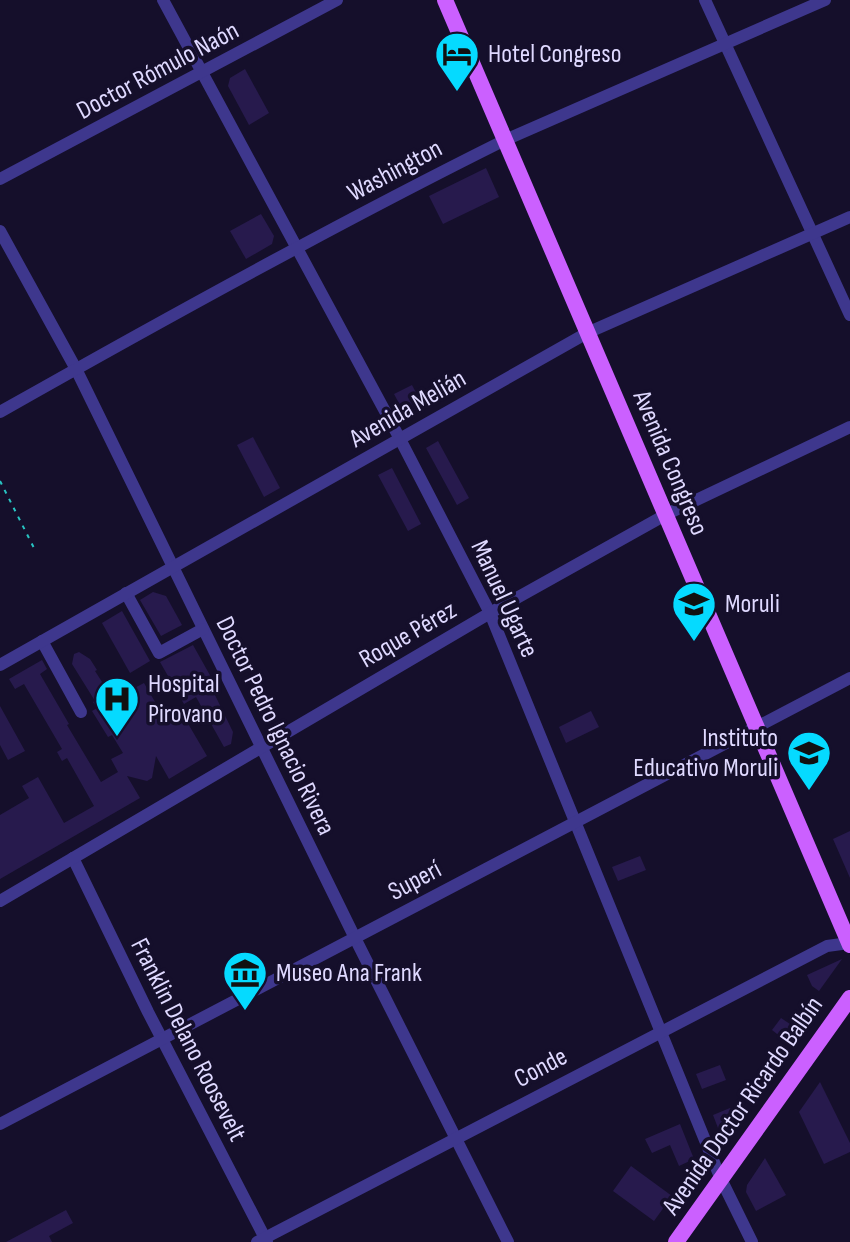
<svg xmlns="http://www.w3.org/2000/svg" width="850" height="1242" font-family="'Sofia Sans Condensed',sans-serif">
<rect width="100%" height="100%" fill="#150f2b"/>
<g fill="#271a4d">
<path d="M245,69L269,113L249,125L228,86L230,78Z"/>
<path d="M486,168L499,197L443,224L429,196Z"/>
<path d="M261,214L274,236L272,244L246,259L230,231Z"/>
<path d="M412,385L423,406L411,412L402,409L394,394Z"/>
<path d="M253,437L280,488L264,497L237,445Z"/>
<path d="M438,441L469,498L457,505L426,448Z"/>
<path d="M392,468L421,524L408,531L378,475Z"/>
<path d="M153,592L166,596L182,625L161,636L140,600Z"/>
<path d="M122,611L150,661L130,673L102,623Z"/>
<path d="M193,645L216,686L212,689L233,732L231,744L224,747L196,697L184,704L160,662Z"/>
<path d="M79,652L90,659L97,670L95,671L113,699L144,683L165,719L180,710L207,756L169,779L156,756L152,778L147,781L127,776L140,798L0,879V815L29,798L22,786L38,777L64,823L94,806L67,758L62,761L57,752L62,749L24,684L15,689L9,679L42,660L47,669L40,674L69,724L67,725L101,782L118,772L111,759L123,753L112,735L108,737L92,711L97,708L93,702L95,701L72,664L74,654Z"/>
<path d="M0,706L25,751L8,760L0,745Z"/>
<path d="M591,711L599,727L566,743L559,727Z"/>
<path d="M850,831V878L833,839Z"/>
<path d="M640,856L646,870L618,881L612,867Z"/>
<path d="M842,959L819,991L812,986L807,975Z"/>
<path d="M781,1018L796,1028L786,1041L772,1030Z"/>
<path d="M720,1065L726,1080L702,1089L696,1074Z"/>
<path d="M820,1082L850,1143V1152L824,1164L799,1112Z"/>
<path d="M730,1108L735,1114L725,1129L718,1128L713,1115Z"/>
<path d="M680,1124L694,1159L679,1166L670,1145L652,1153L645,1139Z"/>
<path d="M765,1158L786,1195L756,1211L746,1192L747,1185Z"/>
<path d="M631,1166L672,1196L654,1221L613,1191Z"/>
<path d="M66,1210L73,1223L49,1236L52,1242H6Z"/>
</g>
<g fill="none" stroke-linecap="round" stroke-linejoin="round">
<path stroke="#28c4c2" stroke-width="2" stroke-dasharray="4 6" stroke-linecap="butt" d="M0,481L34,548"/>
<g stroke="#3e378d" stroke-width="12">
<path d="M163,0L400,439L490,613L720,1177L752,1242"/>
<path d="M705,0L850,315"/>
<path d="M0,179L337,0"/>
<path d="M0,231L76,369L355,938L508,1242"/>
<path d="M0,412C166,318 334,225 505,140L825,0"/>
<path d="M126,593L159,653L203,629"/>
<path d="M42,641L81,712"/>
<path d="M0,665L587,333L850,217"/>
<path d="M73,858L148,1012L267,1242"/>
<path d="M0,901L490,613L667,514L850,427"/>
<path d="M0,1124L850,678"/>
<path d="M257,1242L827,946L849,943"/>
</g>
<g stroke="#cb60ff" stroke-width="16">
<path d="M445,0L850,945"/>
<path d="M676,1242L850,998"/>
</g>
</g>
<defs>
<g id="hotel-pin" transform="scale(2.3)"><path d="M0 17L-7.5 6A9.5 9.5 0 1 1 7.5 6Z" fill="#05daff" stroke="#150f2b"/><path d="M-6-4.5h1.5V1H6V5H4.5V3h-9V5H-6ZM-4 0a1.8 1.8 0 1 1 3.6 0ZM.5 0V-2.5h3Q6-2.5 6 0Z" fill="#111"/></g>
<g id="school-pin" transform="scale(2.3)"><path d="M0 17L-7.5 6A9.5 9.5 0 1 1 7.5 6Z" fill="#05daff" stroke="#150f2b"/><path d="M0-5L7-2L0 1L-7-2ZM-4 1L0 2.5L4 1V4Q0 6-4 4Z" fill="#111"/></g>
<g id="hospital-pin" transform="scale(2.3)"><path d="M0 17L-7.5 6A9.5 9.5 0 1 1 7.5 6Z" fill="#05daff" stroke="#150f2b"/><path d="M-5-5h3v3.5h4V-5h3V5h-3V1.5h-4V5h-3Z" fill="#111"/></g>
<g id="museum-pin" transform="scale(2.3)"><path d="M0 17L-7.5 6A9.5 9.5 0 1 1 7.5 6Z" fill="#05daff" stroke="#150f2b"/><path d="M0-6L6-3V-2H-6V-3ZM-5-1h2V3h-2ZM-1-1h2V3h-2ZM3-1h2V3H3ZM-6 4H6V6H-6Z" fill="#111"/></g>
</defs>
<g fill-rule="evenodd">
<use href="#hotel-pin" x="457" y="54"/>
<use href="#school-pin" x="694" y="604"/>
<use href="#hospital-pin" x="117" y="699"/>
<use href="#school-pin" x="809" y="753"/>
<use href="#museum-pin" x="245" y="973"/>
</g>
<g text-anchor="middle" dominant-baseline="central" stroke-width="7" stroke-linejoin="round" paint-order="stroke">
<g font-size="26" fill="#dfd9ff" stroke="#150f2b" text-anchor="start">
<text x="488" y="54">Hotel Congreso</text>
<text x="725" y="604">Moruli</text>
<text x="148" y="684">Hospital<tspan x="148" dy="30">Pirovano</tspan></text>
<text x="778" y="738" text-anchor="end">Instituto<tspan x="778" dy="30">Educativo Moruli</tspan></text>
<text x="276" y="973">Museo Ana Frank</text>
</g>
<g font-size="26" fill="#dfd9ff" stroke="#150f2b">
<text transform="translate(158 71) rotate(-28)">Doctor Rómulo Naón</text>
<text transform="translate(395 171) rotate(-28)">Washington</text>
<text transform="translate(408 409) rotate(-30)">Avenida Melián</text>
<text transform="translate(670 463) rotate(67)">Avenida Congreso</text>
<text transform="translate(504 599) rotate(65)">Manuel Ugarte</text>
<text transform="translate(408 635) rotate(-30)">Roque Pérez</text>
<text transform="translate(275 726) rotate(64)">Doctor Pedro Ignacio Rivera</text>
<text transform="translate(415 881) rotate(-28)">Superí</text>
<text transform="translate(188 1040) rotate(63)">Franklin Delano Roosevelt</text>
<text transform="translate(541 1068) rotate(-28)">Conde</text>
<text transform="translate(743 1106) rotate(-55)">Avenida Doctor Ricardo Balbín</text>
</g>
</g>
</svg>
